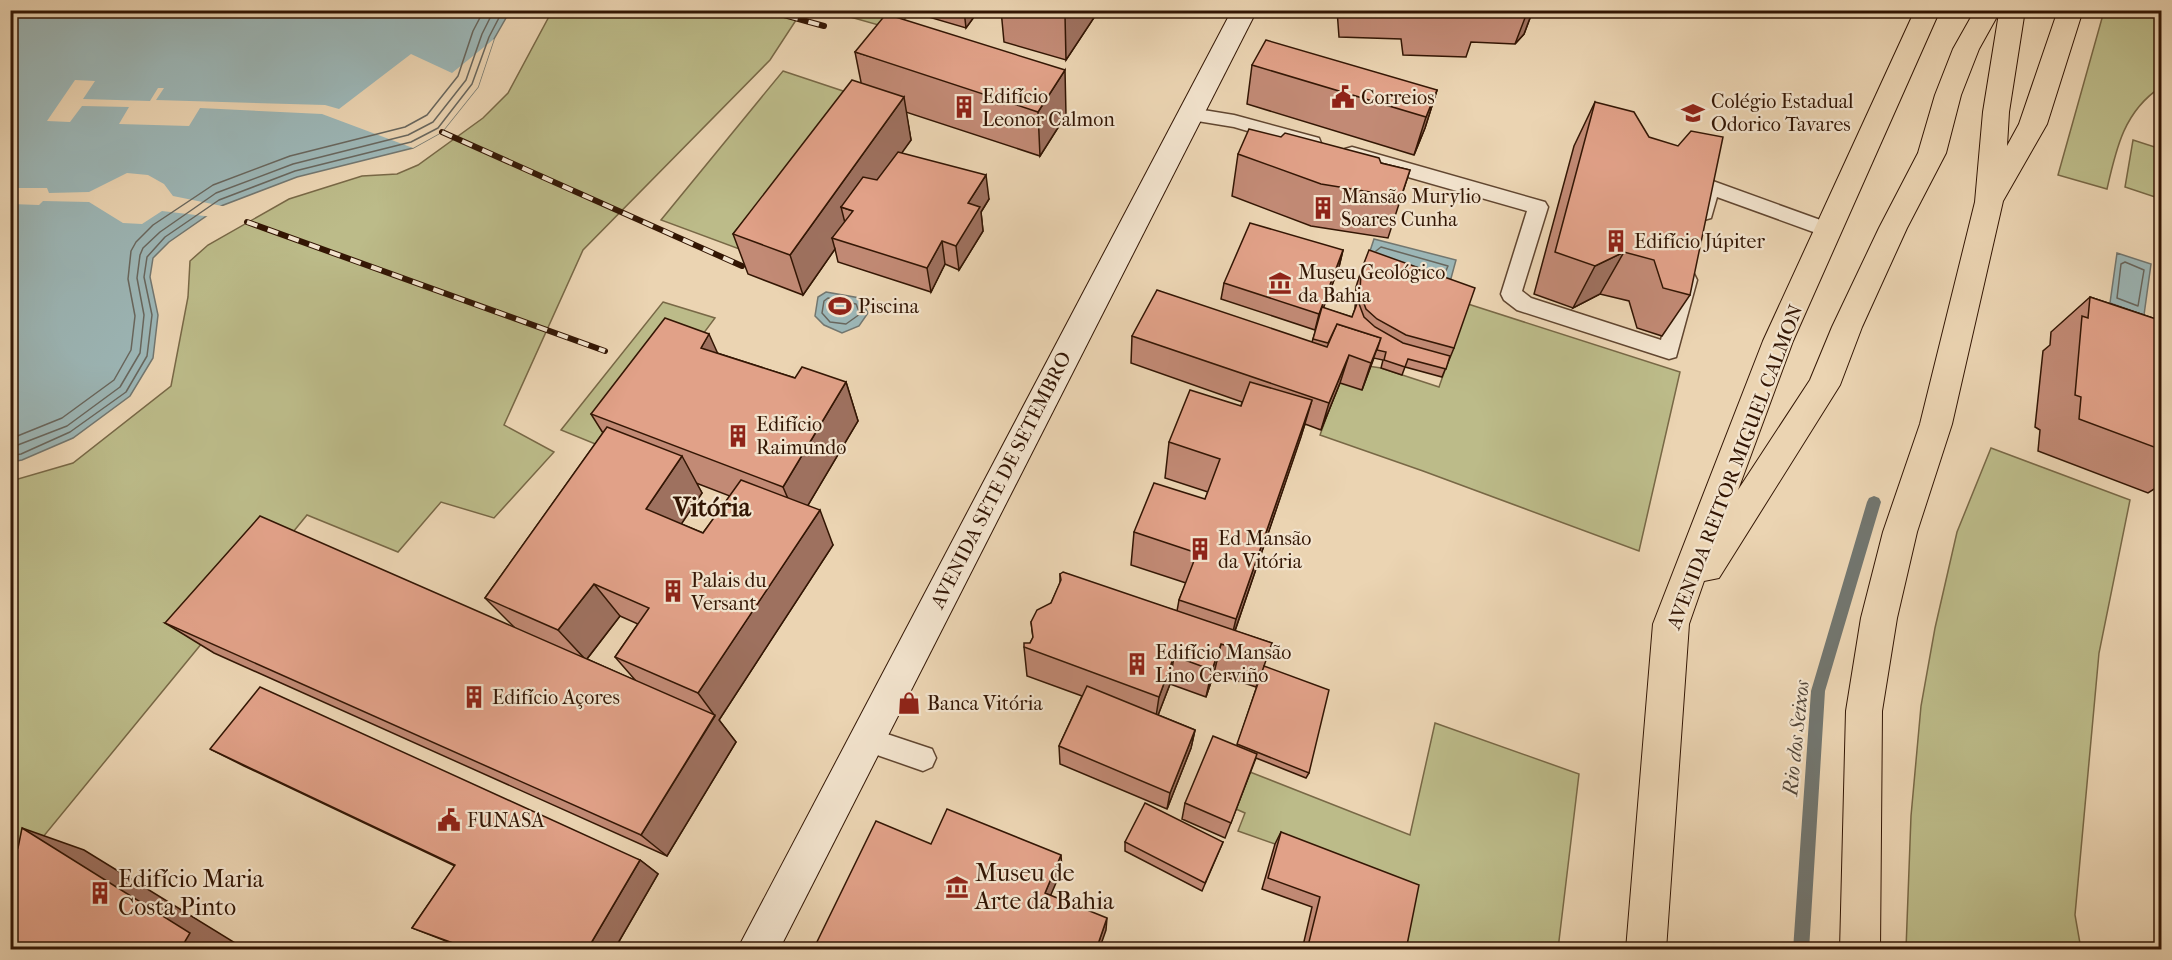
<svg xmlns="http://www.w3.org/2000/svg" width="2172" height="960" font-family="'IM FELL French Canon',serif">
<rect width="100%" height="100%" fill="#ebd4b2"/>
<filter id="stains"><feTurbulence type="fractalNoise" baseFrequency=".00333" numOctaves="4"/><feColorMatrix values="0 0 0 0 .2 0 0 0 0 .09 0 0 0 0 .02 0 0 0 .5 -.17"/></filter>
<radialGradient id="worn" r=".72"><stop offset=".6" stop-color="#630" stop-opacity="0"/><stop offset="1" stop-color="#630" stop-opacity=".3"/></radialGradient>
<g fill="#bcbb89" stroke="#786846" stroke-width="1.5">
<path d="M552,11H802L770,60L583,250L504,425L554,452L494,518L441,502L398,552L307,515L11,876V481L73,463L171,386L188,297L190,261L208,245L289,199L362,176L397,174L418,165L483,118L508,93Z"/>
<path d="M829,11H911L896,30Z"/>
<path d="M2104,11H2162L2161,87C2124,111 2116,149 2107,189L2058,175Z"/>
<path d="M783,71L876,102L761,257L661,220Z"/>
<path d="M2133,140L2161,149V199L2125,187Z"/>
<path d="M663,302L715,318L615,452L561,430Z"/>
<path d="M1468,304L1680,372L1639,551L1423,471L1320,435L1340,380L1368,366L1381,368L1439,387Z"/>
<path d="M1991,448L2130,500L2099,653L2075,915L2081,949H1906L1911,816L1921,706L1935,628L1957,532Z"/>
<path d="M1435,723L1579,774L1558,949H1397L1275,844L1238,831L1245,813L1236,809L1250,772L1410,835Z"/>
</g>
<g fill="#9cb6b6" stroke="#72766f" stroke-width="1.5">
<path d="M11,11H510L494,39L478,87L442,132L413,148L297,177L221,206L169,242L153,258L150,277L158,315L153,358L130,396L73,438L22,460L11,462Z"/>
<path d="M1374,239L1456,260L1450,282L1367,260Z"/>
<path d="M2117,253L2151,264L2144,315L2110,303Z"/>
<path d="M826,292L860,298L868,313L859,326L842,333L824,325L815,316L818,297Z"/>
</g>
<g fill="#ebd4b2">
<path d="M494,39L478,87L442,132L413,148L322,114L200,108L189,126L119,124L129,107L82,106L70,122L47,121L75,80L95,81L83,99L150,101L158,88H164L156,100L325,105L339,109L411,54L452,73Z"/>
<path d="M127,173L148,175L164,184L173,196L227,207L213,217L162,211L142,224L123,223L89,202L43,201L39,205L11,204V188H47L49,193L89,192Z"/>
</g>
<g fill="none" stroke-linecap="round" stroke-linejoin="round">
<g stroke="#68665d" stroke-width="1.5">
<path d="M1376,251L1381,247L1448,266L1445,273L1434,271"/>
<path d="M2125,262L2144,270L2138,306L2117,298L2121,264Z"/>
<path d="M828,298L856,304L860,314L846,324L830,322L822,313L824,301Z"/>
<path d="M10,439L62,418L114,380L131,350L135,316L128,279L131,251L136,242L153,225L213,185L290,156L405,127L427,115L458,76L473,31L484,10"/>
<path d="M10,448L67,426L120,387L140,353L144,315L137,278L140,255L143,248L160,232L216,193L293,164L408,135L433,122L466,80L482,34L494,10"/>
<path d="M10,456L21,454L70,432L126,392L147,356L152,315L144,277L147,257L165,237L219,200L295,171L411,142L438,128L472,84L489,37L503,10"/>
</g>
<path fill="#72766f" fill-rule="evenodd" d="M1874,496L1879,498L1881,502L1825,691L1809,950H1793L1811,691L1867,502L1869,498Z"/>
<g stroke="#614630" stroke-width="3">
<g id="lane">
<path d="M1191,108L1234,115L1319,138L1321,143L1319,148L1312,150L1234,127L1185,119L1182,114L1185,109Z"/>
<path d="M1352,147L1545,202L1548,207L1522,291L1531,298L1661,340L1677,280L1680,274L1687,272L1694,274L1697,280L1676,357L1669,359L1517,310L1504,300L1501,294L1527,211L1345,159L1343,154L1345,149Z"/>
<path d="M1710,180L1837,226L1840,231L1837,236L1830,238L1717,197L1711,218L1704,220L1697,218L1694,213L1703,182Z"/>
<path d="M866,727L932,749L936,758L932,767L923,771L857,748L853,739L857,730Z"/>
</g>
</g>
<g stroke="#331604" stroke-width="2">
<path id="secondary" d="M1232,10H1257L779,950H737Z"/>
</g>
<g stroke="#331604" stroke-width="2">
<path id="primary" d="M1915,10H1940L1793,341L1738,490L1810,380L1832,327L1879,228L1918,153L1935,95L1953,49L1975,10H2025L2009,112L2007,146L2019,124L2058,10H2083L2047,124L2003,201L1952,424L1917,532L1897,618L1882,711L1880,950H1840L1846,711L1861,618L1883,532L1920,424L1975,202L1983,112L1999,13L1979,49L1961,95L1946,153L1907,228L1862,327L1840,385L1719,578L1704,581L1689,624L1666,950H1626L1653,624L1763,341Z"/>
</g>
<use href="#lane" fill="#f2e3cd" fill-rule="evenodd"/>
<use href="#secondary" fill="#f2e3cd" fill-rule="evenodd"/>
<use href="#primary" fill="#ebd4b2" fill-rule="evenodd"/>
<g stroke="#331604" stroke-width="6">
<g id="rail">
<path d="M766,10L824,26"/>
<path d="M442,132L742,266"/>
<path d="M247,222L605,351"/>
</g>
</g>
<use href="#rail" stroke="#f2e3cd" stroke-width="4" stroke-dasharray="11" stroke-linecap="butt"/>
</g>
<g fill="#c28a75" stroke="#331604" stroke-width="1.5" fill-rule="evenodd">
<path d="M915,10H979L966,28L915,13Z"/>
<path d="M1001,10H1099L1066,60L1004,42Z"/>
<path d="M1337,10H1533L1524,34L1515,44L1471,42L1466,57L1403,55L1401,39L1339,37Z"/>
<path d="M855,52L1066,115L1040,156L906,112L911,140L901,153L989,199L981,212L983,231L959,270L945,264L931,292L838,262L835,249L803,295L748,274L733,234L861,82Z"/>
<path d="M1252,65L1437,90L1425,128L1414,155L1247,104Z"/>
<path d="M1595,102L1690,295L1662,336L1637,328L1629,301L1600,294L1573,308L1534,294L1574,146Z"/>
<path d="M1238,154L1381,163L1410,170L1388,238L1311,226L1232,196Z"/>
<path d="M1343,250L1339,267L1323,308L1352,317L1355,309L1356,287L1361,271L1454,348L1442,377L1405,367L1402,375L1381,368L1383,360L1374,358L1362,390L1340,383L1321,430L1305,424L1235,631L1272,643L1264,666L1309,773L1306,778L1256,758L1225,838L1182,819L1185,803L1237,746L1261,674L1256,687L1214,673L1206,697L1170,684L1158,715L1195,730L1191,748L1167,809L1060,764L1059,746L1082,696L1027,676L1024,647L1030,643L1033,638L1031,622L1051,603L1060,583V574L1177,611L1179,600L1186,583L1131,565L1134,532L1205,499L1208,492L1165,478L1169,442L1241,406L1242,402L1131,363L1132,336L1312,342L1318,323L1315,330L1221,299L1224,283Z"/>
<path d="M2090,297L2162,321V484L2148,493L2038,451L2040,430L2035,427L2043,351L2050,345L2051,332Z"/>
<path d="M717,353L795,378L846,382L858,421L808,505L833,545L719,720L736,742L667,856L214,653L165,623L514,627L485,598L603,433L591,414ZM696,483L730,496L703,533L681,524L702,493ZM620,616L638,624L615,657L636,681L587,659Z"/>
<path d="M210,749L640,860L658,874L614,950H469L412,928L455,866L244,766Z"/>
<path d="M1281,832L1406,950H1302L1312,907L1262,889L1275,844Z"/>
<path d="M1125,842H1223L1202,891L1125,851Z"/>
</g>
<g fill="#9e715f" stroke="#331604" stroke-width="1.5">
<path d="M964,10H979L966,28Z"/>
<path d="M1068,10H1099L1066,60L1065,15Z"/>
<path d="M1528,10H1533L1524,34L1515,44Z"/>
<path d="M1065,70L1066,115L1040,156L1038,112Z"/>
<path d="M1437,90L1425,128L1414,155L1426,117Z"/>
<path d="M904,97L911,140L855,219L853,211L841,207L847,231L832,238L835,249L803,295L790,255Z"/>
<path d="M986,175L989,199L981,212L983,231L959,270L956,246L968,203Z"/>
<path d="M942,241L945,264L931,292L927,268Z"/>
<path d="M1343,250L1339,267L1315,330L1319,314Z"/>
<path d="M1624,252L1600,294L1573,308L1595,266Z"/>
<path d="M709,334L727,374L701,348Z"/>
<path d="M1381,338L1371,365L1362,390L1371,363Z"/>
<path d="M1349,355L1340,383L1321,430L1329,403Z"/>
<path d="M846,382L858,421L798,522L783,487Z"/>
<path d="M1312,400L1301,437L1229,648L1236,619Z"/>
<path d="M682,456L702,493L668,544L646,509Z"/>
<path d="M820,510L833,545L719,720L736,742L667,856L641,835L715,716L698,693Z"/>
<path d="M594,584L620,616L586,660L558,630Z"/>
<path d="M1221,644L1214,673L1206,697L1212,670Z"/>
<path d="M1174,656L1170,684L1155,723L1159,697Z"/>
<path d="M1195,730L1191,748L1167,809L1170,793Z"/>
<path d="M22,828L84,850L245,949L180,950Z"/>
<path d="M1061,855L1062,869L1046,906L1045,893Z"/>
<path d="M640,860L658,874L614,950H587Z"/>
<path d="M1107,918L1106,930L1099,950H1096Z"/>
</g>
<g fill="#e1a188" stroke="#331604" stroke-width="1.5">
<path d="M1050,10H1068L1065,15Z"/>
<path d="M1435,10H1481V12Z"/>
<path d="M886,14L1065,70L1038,112L855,52Z"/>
<path d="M1266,40L1437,90L1426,117L1252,65Z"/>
<path d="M852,80L904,97L790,255L733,234Z"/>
<path d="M1595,102L1634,112L1649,137L1678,146L1691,131L1723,137L1690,295L1663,288L1654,260L1624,252L1595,266L1555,252Z"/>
<path d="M1249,129L1281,137L1285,133L1379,158L1381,163L1410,170L1401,197L1321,184L1238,154Z"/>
<path d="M898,152L986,175L968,203L980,207L956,246L942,241L927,268L832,238L853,211L841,207L863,177L877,180Z"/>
<path d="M1250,223L1343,250L1319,314L1224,283Z"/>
<path d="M1369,250L1475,288L1454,348L1406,335L1377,319L1366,309L1360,293L1361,271Z"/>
<path d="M1157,290L1327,347L1337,324L1381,338L1371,363L1349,355L1329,403L1132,336Z"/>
<path d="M2090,297L2162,321V450L2079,419L2081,397L2075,395L2082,316L2088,318Z"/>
<path d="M1358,301L1364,317L1375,327L1403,343L1450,356L1446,369L1408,359L1405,367L1384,360L1386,352L1377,350L1381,338L1337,324L1328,343L1313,339L1322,307L1352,317Z"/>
<path d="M665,318L709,334L701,348L795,378L802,367L846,382L783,487L591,414Z"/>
<path d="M1250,382L1312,400L1236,619L1179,600L1197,553L1134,532L1154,483L1205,499L1220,459L1169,442L1190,390L1241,406Z"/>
<path d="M607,427L682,456L646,509L703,533L741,480L820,510L698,693L615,657L649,608L594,584L558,630L485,598Z"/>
<path d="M260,516L715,715L641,835L165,623Z"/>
<path d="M1063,572L1272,643L1266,659L1221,644L1212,670L1174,656L1159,697L1024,647V643H1030L1033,637L1031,622L1037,610L1051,603L1061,580L1060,574Z"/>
<path d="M1264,666L1329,690L1309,773L1237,744Z"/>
<path d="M1087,686L1195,730L1170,793L1059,746Z"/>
<path d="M260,687L640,860L587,950H472L412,928L455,865L210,749Z"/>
<path d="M1213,736L1257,754L1231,823L1185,803Z"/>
<path d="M1145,803L1223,842L1205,883L1125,842Z"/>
<path d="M947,809L1061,855L1045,893L1107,918L1096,950H813L876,821L931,844Z"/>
<path d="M22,828L190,933L180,950H10V853L18,848Z"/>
<path d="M1281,832L1419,885L1406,950H1307L1320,897L1268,878Z"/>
</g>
<defs>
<g id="civic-bare" transform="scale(1.8)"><path d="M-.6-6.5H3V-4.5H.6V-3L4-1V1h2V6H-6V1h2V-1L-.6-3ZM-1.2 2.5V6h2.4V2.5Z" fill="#8f2418" stroke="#f2e3cd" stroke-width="2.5" paint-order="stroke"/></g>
<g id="building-bare" transform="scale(1.8)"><path d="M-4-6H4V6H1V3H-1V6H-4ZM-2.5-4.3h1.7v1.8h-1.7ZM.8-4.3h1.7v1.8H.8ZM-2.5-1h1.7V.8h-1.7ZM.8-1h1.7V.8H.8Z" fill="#8f2418" stroke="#f2e3cd" stroke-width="2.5" paint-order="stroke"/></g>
<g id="school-bare" transform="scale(1.8)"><path d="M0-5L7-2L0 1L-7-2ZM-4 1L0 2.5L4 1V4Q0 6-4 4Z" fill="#8f2418" stroke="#f2e3cd" stroke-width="2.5" paint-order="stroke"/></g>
<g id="museum-bare" transform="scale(1.8)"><path d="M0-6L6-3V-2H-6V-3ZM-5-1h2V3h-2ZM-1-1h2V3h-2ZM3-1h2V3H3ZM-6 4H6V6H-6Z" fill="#8f2418" stroke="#f2e3cd" stroke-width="2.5" paint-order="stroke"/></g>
<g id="stadium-bare" transform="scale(1.8)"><path d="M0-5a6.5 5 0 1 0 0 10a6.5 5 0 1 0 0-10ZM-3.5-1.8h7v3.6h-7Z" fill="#8f2418" stroke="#f2e3cd" stroke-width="2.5" paint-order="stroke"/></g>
<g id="shop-bare" transform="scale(1.8)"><path d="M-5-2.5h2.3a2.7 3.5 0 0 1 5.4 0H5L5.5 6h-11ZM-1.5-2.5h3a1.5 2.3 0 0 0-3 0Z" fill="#8f2418" stroke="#f2e3cd" stroke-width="2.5" paint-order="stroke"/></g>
</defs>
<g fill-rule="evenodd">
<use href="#civic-bare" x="1343" y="97"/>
<use href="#building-bare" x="964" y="107"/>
<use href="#school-bare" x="1693" y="113"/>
<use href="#building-bare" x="1323" y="208"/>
<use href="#building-bare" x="1616" y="241"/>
<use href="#museum-bare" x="1280" y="283"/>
<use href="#stadium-bare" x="840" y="306"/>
<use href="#building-bare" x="738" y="436"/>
<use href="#building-bare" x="1200" y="549"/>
<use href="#building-bare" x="673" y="591"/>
<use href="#building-bare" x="1137" y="664"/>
<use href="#building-bare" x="474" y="697"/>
<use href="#shop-bare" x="909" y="703"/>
<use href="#civic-bare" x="449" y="820"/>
<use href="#museum-bare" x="957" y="887"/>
<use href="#building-bare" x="100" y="893"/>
</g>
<g text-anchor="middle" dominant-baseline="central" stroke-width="4.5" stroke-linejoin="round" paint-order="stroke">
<g font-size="20" fill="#331604" stroke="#f2e3cd" text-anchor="start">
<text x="982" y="96">Edifício<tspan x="982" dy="23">Leonor Calmon</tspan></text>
<text x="1361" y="97">Correios</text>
<text x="1711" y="101">Colégio Estadual<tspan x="1711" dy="23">Odorico Tavares</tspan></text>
<text x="1341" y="196">Mansão Murylio<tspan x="1341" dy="23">Soares Cunha</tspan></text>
<text x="1634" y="241">Edifício Júpiter</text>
<text x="1298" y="272">Museu Geológico<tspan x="1298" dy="23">da Bahia</tspan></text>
<text x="858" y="306">Piscina</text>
<text x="756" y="424">Edifício<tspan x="756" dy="23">Raimundo</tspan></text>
<text x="1218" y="538">Ed Mansão<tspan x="1218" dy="23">da Vitória</tspan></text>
<text x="691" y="580">Palais du<tspan x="691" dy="23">Versant</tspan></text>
<text x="1155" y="652">Edifício Mansão<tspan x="1155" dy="23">Lino Cerviño</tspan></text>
<text x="492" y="697">Edifício Açores</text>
<text x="927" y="703">Banca Vitória</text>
<text x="467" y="820">FUNASA</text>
</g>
<g font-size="20" fill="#331604" stroke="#f2e3cd">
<text transform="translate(1735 467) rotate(-69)">AVENIDA REITOR MIGUEL CALMON</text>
<text transform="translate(1001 480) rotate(-63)">AVENIDA SETE DE SETEMBRO</text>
</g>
<g font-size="21" font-style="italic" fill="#524639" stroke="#f2e3cd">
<text transform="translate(1796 738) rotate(-84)">Rio dos Seixos</text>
</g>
<g font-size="24" fill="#331604" stroke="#f2e3cd" text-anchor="start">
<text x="975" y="873">Museu de<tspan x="975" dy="28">Arte da Bahia</tspan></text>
<text x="118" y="879">Edifício Maria<tspan x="118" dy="28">Costa Pinto</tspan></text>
</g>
<g font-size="26" font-weight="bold" fill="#331604" stroke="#f2e3cd">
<text x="712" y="507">Vitória</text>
</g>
</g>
<rect width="2172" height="960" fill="none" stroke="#ebd4b2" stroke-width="36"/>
<rect x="12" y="12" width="2148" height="936" fill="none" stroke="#331604" stroke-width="3"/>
<rect x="18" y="18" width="2136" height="924" fill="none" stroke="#331604" stroke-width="1.5"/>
<rect width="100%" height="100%" filter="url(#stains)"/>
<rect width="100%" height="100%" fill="url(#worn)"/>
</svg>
